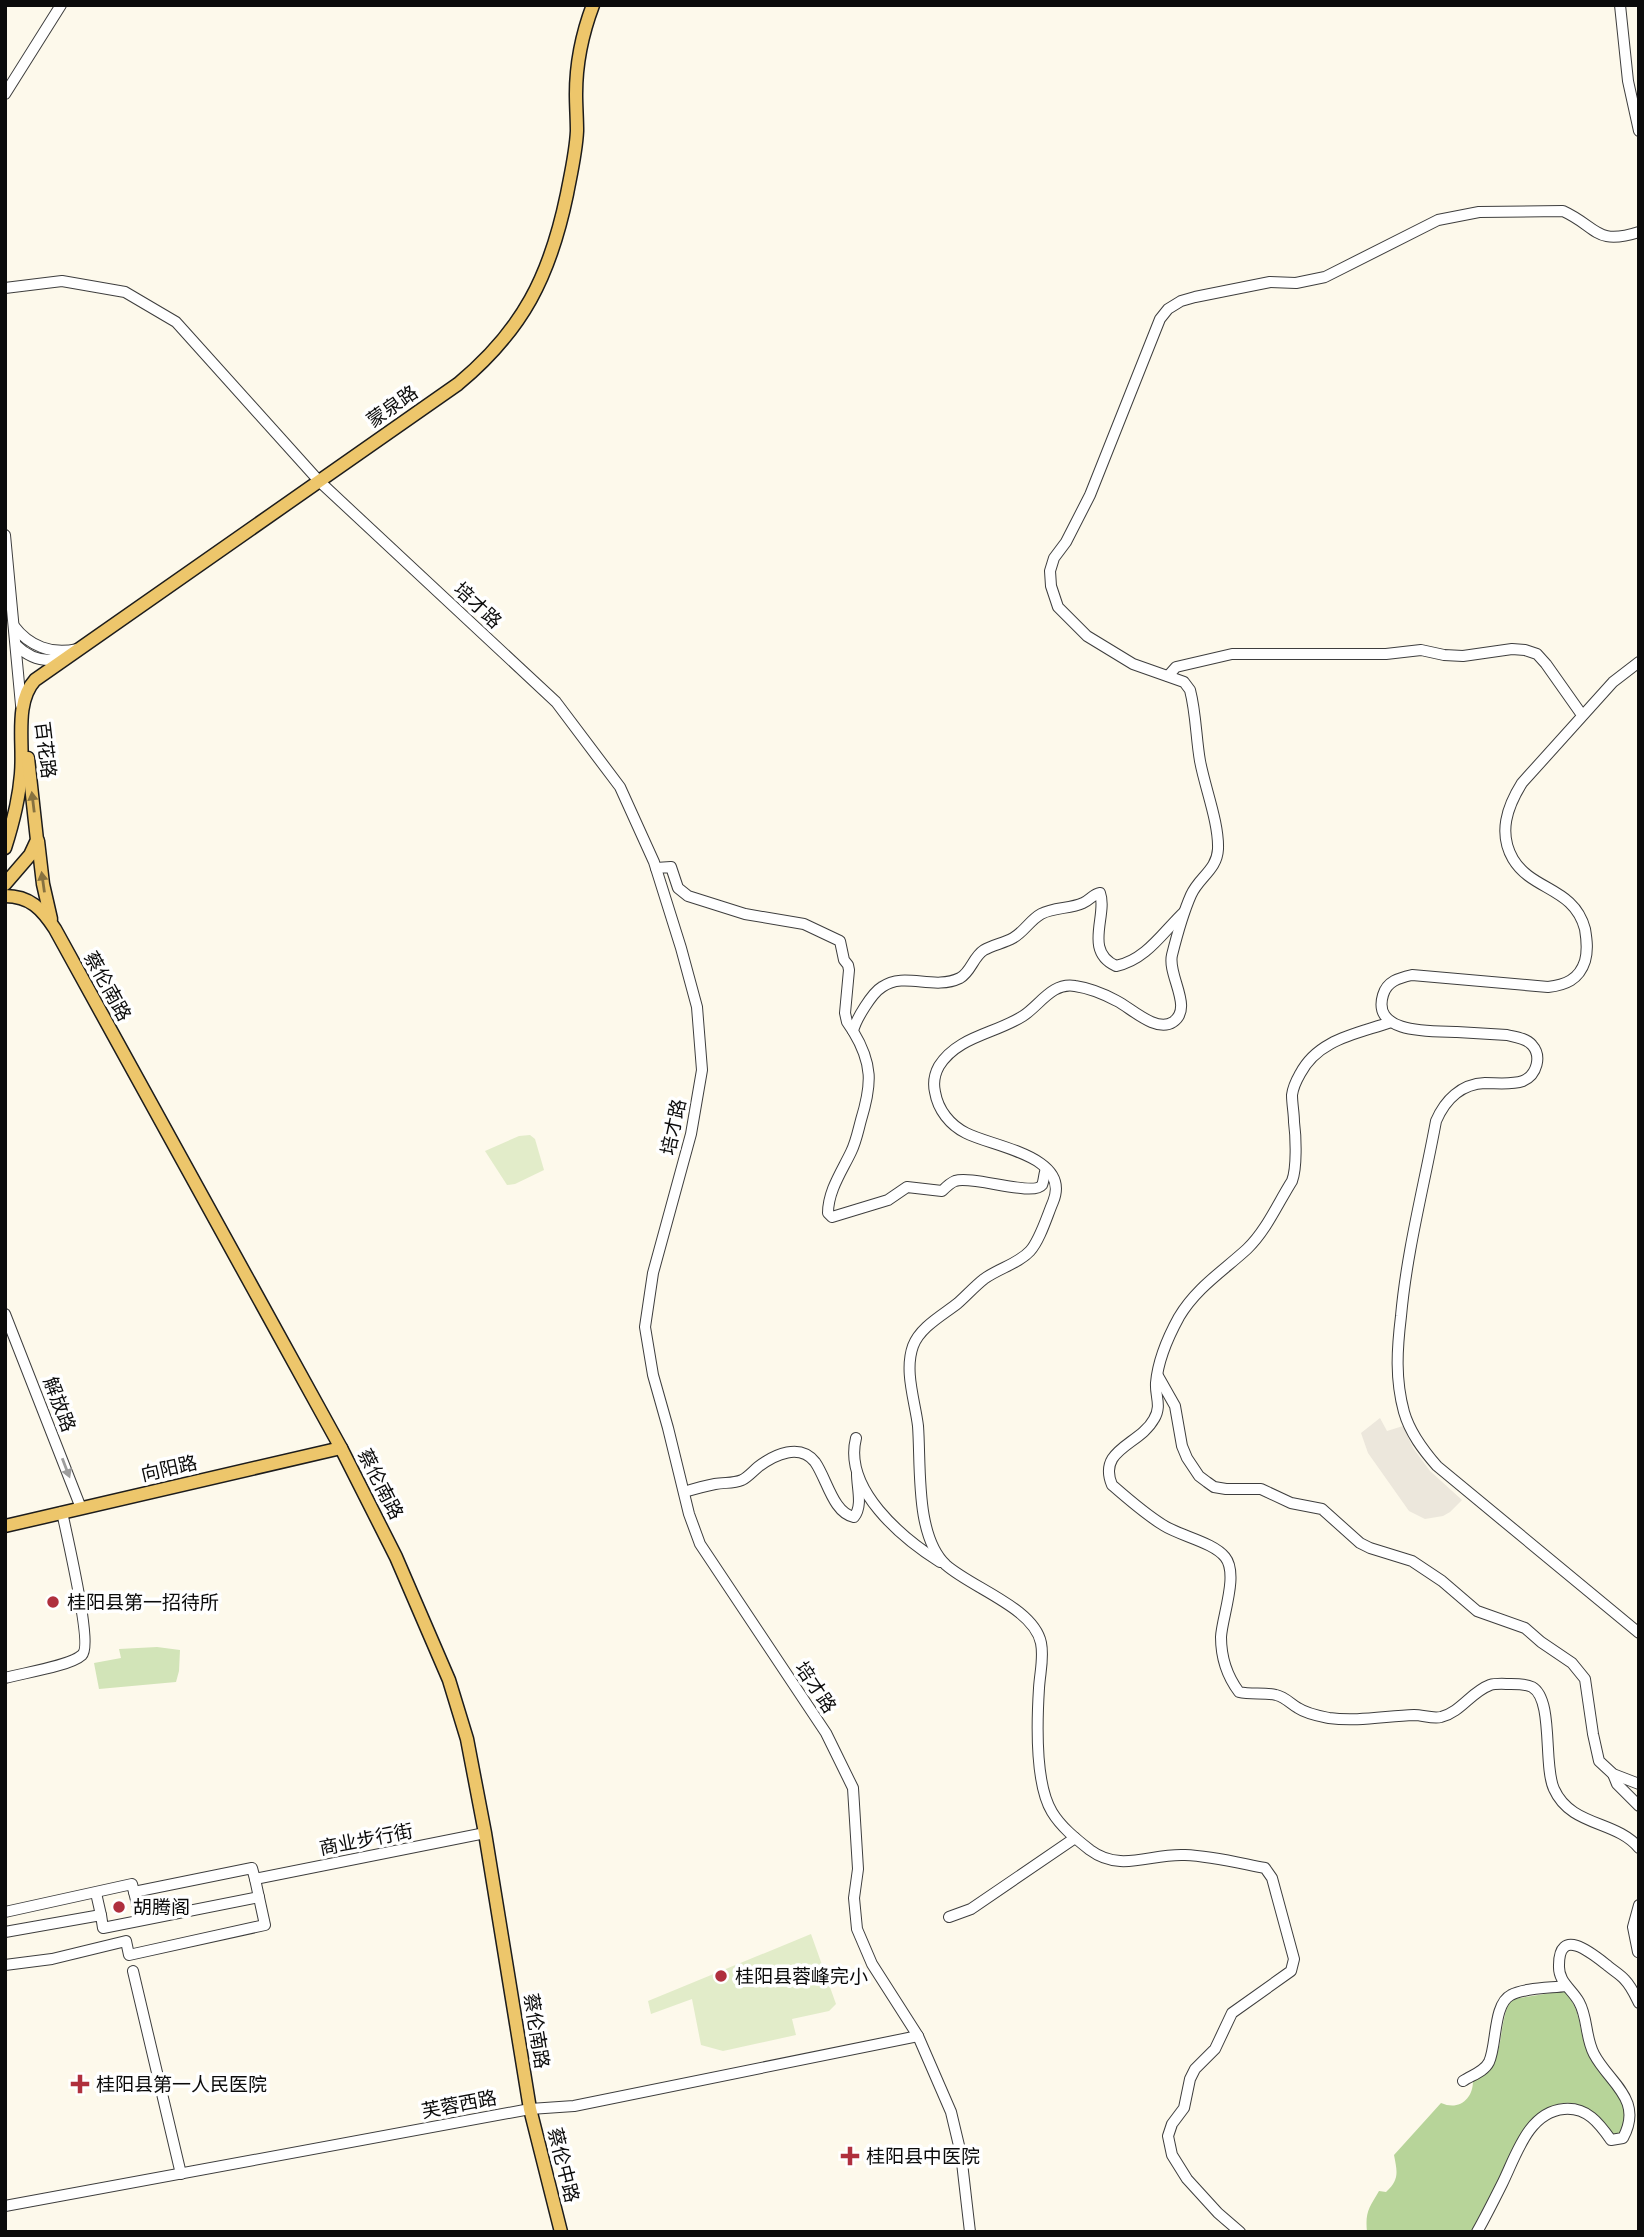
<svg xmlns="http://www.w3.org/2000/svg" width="1644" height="2237" font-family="'Source Serif 4','Noto Sans SC',serif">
<rect width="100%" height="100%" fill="#fdf9eb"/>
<path fill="#d2e4b8" d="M157,1647L180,1650L179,1671L176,1682L99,1689L94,1663L121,1658L119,1649Z"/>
<path fill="#b7d499" d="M1564,1991C1584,2011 1577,2034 1590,2057C1600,2075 1619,2086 1624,2107C1626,2115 1624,2126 1620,2133L1613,2135C1587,2098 1561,2091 1528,2124L1471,2232H1367C1365,2212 1369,2208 1379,2191L1386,2192C1400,2179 1397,2171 1394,2155L1441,2103C1459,2111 1473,2099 1473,2081C1507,2063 1496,2037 1508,2005L1513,1999Z"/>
<g fill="#e2ecc9">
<path d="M530,1135L535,1139L544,1170L515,1184L507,1185L485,1151L519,1136Z"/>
<path d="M811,1934L836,2004L829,2011L792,2019L796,2035L723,2051L701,2045L692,1999L651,2014L648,2001Z"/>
</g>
<path fill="#ece7dc" d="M1380,1418L1387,1431L1403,1426L1413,1448L1430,1471L1462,1500L1450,1512L1443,1516L1425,1519L1409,1511L1368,1453L1361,1433Z"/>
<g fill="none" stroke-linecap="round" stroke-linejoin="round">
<g stroke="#3e3e3e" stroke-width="12">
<g id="minor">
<path d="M1620,5L1628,81L1639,131"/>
<path d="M5,94L61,5"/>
<path d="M5,288L62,281L125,292L176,322L319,481L556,702L620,787L654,862L681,948L697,1007L702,1070L691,1134L653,1273L645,1327L653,1375L668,1428L689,1514L700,1544L826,1733L853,1788L858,1869L854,1898L857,1929L872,1964L918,2036L951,2112L961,2154L970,2232"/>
<path d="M5,535L21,705"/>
<path d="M14,626C29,646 52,655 77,649"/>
<path d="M16,645C29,658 45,663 63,658"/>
<path d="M1639,662L1613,682L1522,783C1507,807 1498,833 1513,859C1532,891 1574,887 1585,929C1587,941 1588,950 1585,961C1579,980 1565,985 1548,987L1412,975C1399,978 1387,981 1383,995C1371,1035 1434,1031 1457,1032C1474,1033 1490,1034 1507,1035C1515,1037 1526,1038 1532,1045C1542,1056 1537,1075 1523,1081C1511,1085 1497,1083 1485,1083C1461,1084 1445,1100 1436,1121C1424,1186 1407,1250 1401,1316C1397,1349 1395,1379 1404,1412C1410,1433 1423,1450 1437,1466L1639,1633"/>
<path d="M1168,676L1176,667L1232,654H1386L1421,650L1444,655L1463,656L1512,649L1525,650L1537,654L1546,664L1582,715"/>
<path d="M656,868L671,867L678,888L688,896L745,914L804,924L840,941L844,960L848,965L849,970L845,1013L847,1022L853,1031"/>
<path d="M1391,1022C1357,1034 1318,1039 1300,1074C1296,1081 1293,1087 1292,1095C1292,1104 1294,1113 1294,1122C1296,1137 1297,1168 1292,1181C1278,1203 1266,1231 1247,1249C1223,1271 1196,1288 1179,1317C1168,1337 1158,1360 1156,1383C1155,1396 1162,1406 1154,1419C1140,1445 1097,1449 1112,1485C1128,1499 1145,1514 1163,1525C1180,1536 1213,1542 1225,1557C1239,1574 1222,1617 1221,1637C1221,1657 1227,1676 1239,1692C1251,1695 1264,1692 1276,1695C1285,1697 1291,1704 1298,1708C1307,1714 1319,1716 1329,1718C1357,1722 1386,1716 1414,1715C1423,1715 1432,1719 1441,1717C1461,1712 1471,1692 1490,1685C1496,1683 1505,1684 1511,1684C1518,1684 1526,1684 1532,1687C1554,1699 1543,1766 1554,1789C1571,1827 1616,1820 1639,1848"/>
<path d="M1046,1169C1044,1173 1044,1181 1042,1185C1033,1197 972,1175 955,1181C950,1183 945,1188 942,1191L907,1187L888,1200L832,1217L828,1213C828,1191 842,1171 851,1152C856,1142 858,1131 861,1120C872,1084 873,1064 853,1031C856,1019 872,993 882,987C905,971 933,991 960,978C971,972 973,957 984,950C993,945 1004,943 1013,938C1024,932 1030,920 1041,914C1054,907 1070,909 1083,903C1090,900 1093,894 1100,893C1108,915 1083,951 1116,966C1146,960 1163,932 1184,912"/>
<path d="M5,1314L81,1508"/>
<path d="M1158,1376L1175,1406L1182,1446L1187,1458L1199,1476L1207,1482L1214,1487L1226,1489H1261L1291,1503L1322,1509L1360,1543L1370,1548L1412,1561L1442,1581L1477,1611L1525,1628L1541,1642L1572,1663L1585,1679L1593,1734L1599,1761L1613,1774L1639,1784"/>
<path d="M856,1438C843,1489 902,1538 940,1562"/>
<path d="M684,1492C694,1489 705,1486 715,1484C724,1482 733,1484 742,1480C748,1477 753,1471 758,1467C775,1454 800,1443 815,1462C827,1479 833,1513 854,1517C863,1506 857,1488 857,1474"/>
<path d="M5,1678C23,1673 70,1666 82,1655C93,1645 66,1532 62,1512"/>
<path d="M1613,1774L1617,1784L1639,1806"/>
<path d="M134,1892L252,1868L255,1879L485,1833"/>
<path d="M96,1893L101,1915"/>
<path d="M5,1912L132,1884L141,1920"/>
<path d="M949,1917L971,1909L1075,1838"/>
<path d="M5,1932L101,1915L103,1928L259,1897"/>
<path d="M1638,1952L1633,1927L1639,1905"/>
<path d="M5,1965L52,1959L126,1941L129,1955L265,1925L255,1879"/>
<path d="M133,1971L181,2174"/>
<path d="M1463,2081C1472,2075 1484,2072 1489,2062C1497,2045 1493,2004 1511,1995C1523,1988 1551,1988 1566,1986"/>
<path d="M5,2206L530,2109L574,2106L918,2036"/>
<path d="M1240,2232L1218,2213L1187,2179L1172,2155L1168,2136L1172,2124L1184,2108L1190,2079L1195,2069L1215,2049L1232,2013L1291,1971L1294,1959L1272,1878L1265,1868C1239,1863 1212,1856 1185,1855C1151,1853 1121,1873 1090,1850C1076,1839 1061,1827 1052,1812C1035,1784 1037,1720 1039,1688C1040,1672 1044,1658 1041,1643C1034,1608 972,1588 946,1565C915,1536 921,1466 918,1426C915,1401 904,1371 913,1346C920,1327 943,1315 958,1303C967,1295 975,1286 984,1279C999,1268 1018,1264 1030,1251C1040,1240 1047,1216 1053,1202C1072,1156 993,1147 966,1133C950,1125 938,1110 935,1092C933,1083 934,1075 939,1066C958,1036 995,1034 1023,1016C1040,1005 1052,982 1075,986C1089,988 1104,994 1117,1001C1131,1008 1156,1033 1173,1022C1194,1008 1167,975 1172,955C1177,935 1183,913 1191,895C1199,877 1217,870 1218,849C1219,823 1205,788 1200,761C1196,738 1196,713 1190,690L1184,682L1133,664L1087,636L1058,607L1051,586L1050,571L1054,558L1066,542L1090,495L1160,319L1168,309L1181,301L1195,297L1270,282L1296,283L1325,277L1438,220L1479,212L1563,211C1598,227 1595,246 1639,232"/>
<path d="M1477,2232C1486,2216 1494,2200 1502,2184C1516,2156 1528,2112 1564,2109C1587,2107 1599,2123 1611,2140L1623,2138C1644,2099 1609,2083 1594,2054C1585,2037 1588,2018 1579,2002C1572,1989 1558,1982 1559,1965C1559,1925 1594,1955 1608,1966C1614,1971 1621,1975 1625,1980C1631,1986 1635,1995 1639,2003"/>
</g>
</g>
<g stroke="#1c1c1c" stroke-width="15">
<g id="major">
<path d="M38,841L43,884L51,919"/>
<path d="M5,848C13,823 19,799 21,774C24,743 14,703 35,680L458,384C523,330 550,276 567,194C571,173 576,152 577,131C577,119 576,106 576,94C576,63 582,34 593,5"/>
<path d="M5,884L30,855L37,840L28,758"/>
<path d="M5,896C30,896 42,909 55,929L341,1448L396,1557L449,1680L467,1739L485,1833L530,2109L561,2232"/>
<path d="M5,1526L341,1448"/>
</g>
</g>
<use href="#minor" stroke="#fff" stroke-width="10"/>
<use href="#major" stroke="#edc66b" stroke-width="12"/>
</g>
<defs><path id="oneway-solid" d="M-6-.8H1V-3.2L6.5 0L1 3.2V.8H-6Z" transform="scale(1.75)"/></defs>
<g fill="#877240">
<use href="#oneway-solid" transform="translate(33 802) rotate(-97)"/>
<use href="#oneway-solid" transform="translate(43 882) rotate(-98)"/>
</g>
<use fill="#9d9d9d" href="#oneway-solid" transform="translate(66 1468) rotate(69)"/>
<g fill="#af2f3d" stroke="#fff" stroke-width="2.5">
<circle cx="53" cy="1602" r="7"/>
<circle cx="119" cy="1907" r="7"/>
<circle cx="721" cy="1976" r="7"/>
<path d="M76.5 2073.5h7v7h7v7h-7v7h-7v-7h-7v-7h7z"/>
<path d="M846.5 2145.5h7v7h7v7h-7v7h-7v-7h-7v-7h7z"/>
</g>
<g text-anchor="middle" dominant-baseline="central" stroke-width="7" stroke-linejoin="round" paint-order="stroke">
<g font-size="19" fill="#0b0b0b" stroke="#fff">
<text transform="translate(392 406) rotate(-35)">蒙泉路</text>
<text transform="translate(478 605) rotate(43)">培才路</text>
<text transform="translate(46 750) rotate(83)">百花路</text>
<text transform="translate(108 986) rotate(61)">蔡伦南路</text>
<text transform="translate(673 1127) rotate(-78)">培才路</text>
<text transform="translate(60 1404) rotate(69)">解放路</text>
<text transform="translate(169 1468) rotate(-13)">向阳路</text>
<text transform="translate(381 1484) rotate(63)">蔡伦南路</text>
<text transform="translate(816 1687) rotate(56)">培才路</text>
<text transform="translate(366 1839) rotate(-11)">商业步行街</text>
<text transform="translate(537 2031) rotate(81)">蔡伦南路</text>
<text transform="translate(459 2104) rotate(-11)">芙蓉西路</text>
<text transform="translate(564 2165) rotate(76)">蔡伦中路</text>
</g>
<g font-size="19" fill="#0b0b0b" stroke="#fff" text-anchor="start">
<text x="67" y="1602">桂阳县第一招待所</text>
<text x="133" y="1907">胡腾阁</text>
<text x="735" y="1976">桂阳县蓉峰完小</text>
<text x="96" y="2084">桂阳县第一人民医院</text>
<text x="866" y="2156">桂阳县中医院</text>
</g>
</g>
<rect width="1644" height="2237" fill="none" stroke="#0b0b0b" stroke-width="14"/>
</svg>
